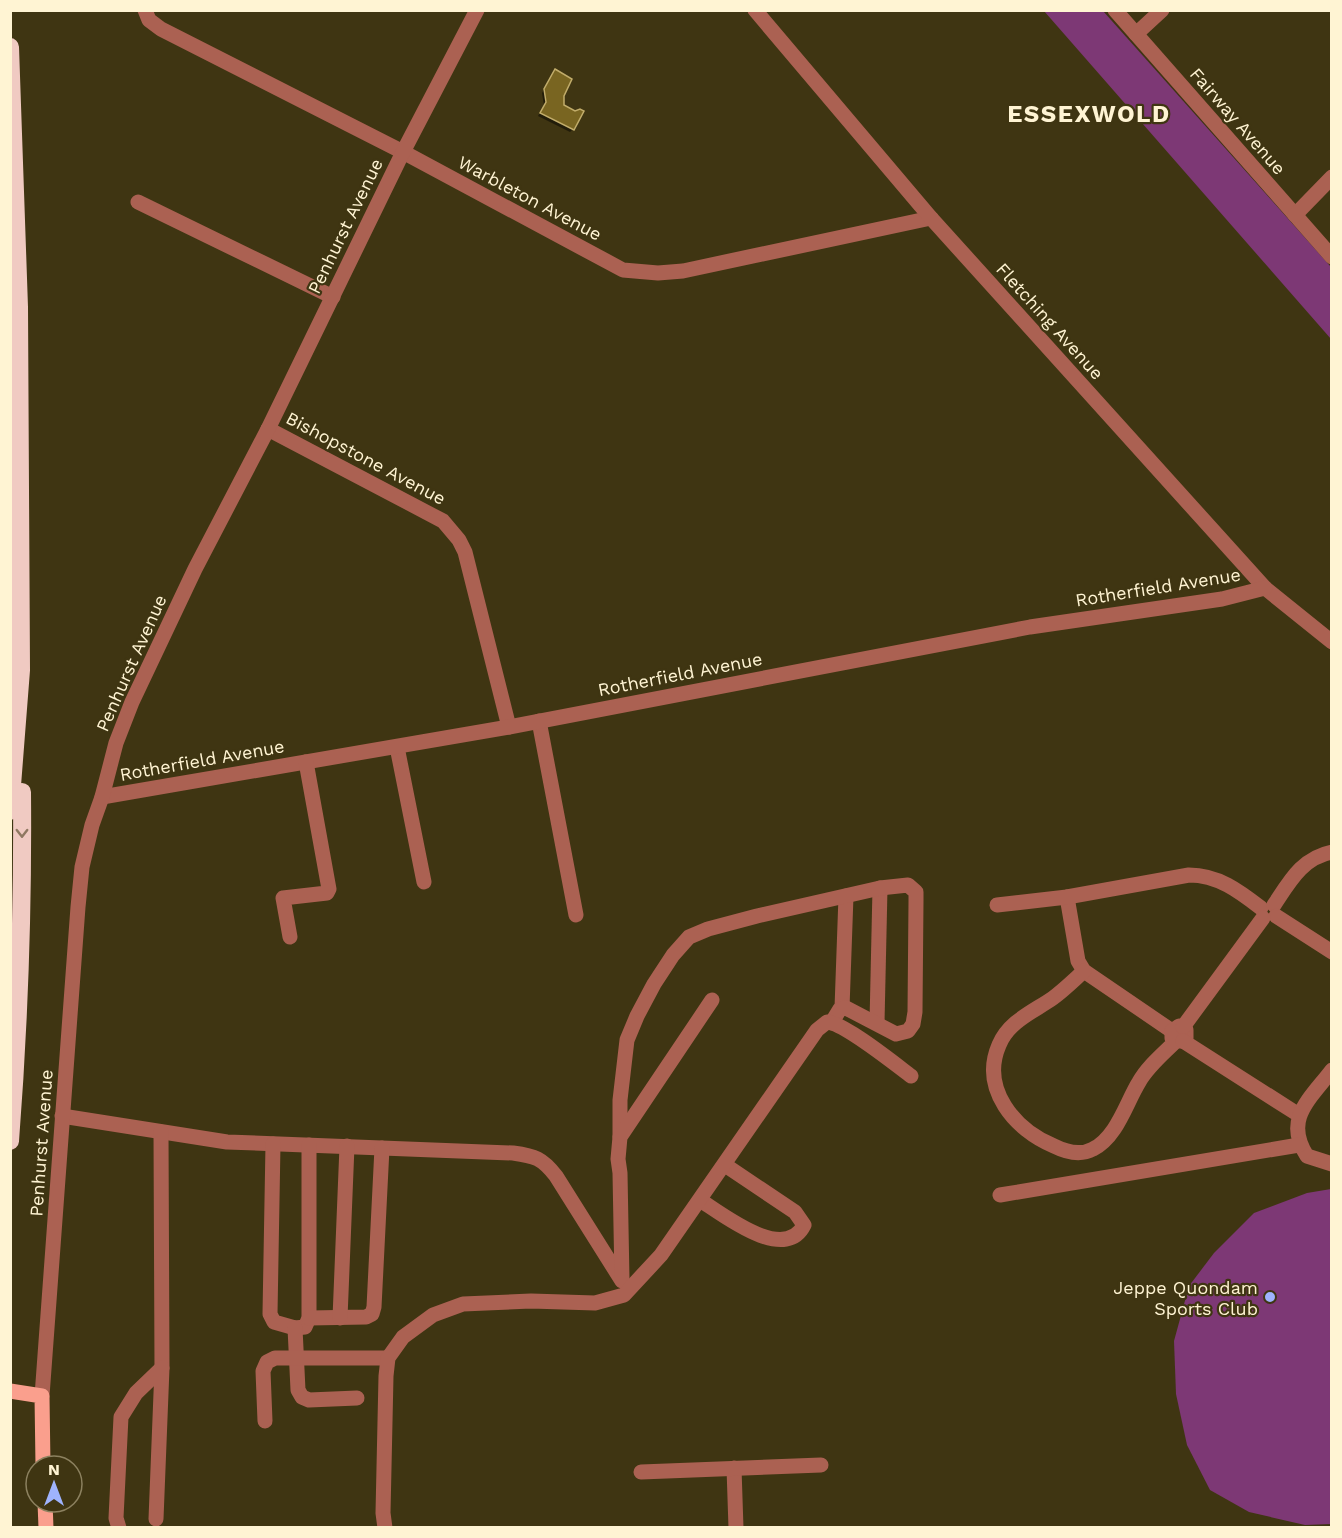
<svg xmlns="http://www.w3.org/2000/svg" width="1342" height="1538" font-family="'Work Sans',sans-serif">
<rect width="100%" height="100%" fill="#3f3512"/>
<g fill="#7d3875">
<path d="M1044,11H1103L1331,267V339Z"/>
<path d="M1331,1189V1524L1305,1525L1249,1512L1210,1490L1187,1445L1176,1394L1174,1341L1189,1286L1214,1253L1254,1213L1307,1193Z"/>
</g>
<path fill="#0007" d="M555,71L562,96L563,106L573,129L570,132L538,116L544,106L542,93Z"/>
<path fill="#796521" stroke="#c1ac6a" stroke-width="1.5" d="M555,69L572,79L564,96V105L575,111L580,109L584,111L574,130L540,113L546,102L544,89Z"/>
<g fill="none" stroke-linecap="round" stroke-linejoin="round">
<g stroke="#ab6152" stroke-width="15">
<path d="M145,10L149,20L161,29L403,152L623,270L658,273L683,271L931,218"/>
<path d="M755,10L931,218L1265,588L1332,642"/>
<path d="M1115,10L1332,257"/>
<path d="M1136,34L1162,10"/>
<path d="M138,202L333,297"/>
<path d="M1295,215L1332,177"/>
<path d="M268,429L443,521L459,540L465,552L509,727"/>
<path d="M539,721L576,915"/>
<path d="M397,747L424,882"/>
<path d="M102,797L509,727L1030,627L1222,599L1265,588"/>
<path d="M1067,897L1078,961L1084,971L1172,1031"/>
<path d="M997,905L1067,897L1189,875C1218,875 1239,891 1261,908"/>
<path d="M1274,905C1290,881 1302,858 1332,852"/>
<path d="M1276,916L1332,952"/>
<path d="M290,937L283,898L327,893L329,889L306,762"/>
<path d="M1084,971C1074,980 1064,990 1053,998C1033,1012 1009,1021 999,1045C980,1089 1015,1130 1054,1146C1066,1152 1080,1156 1093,1149C1117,1137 1126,1103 1139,1082C1148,1066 1163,1054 1176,1041H1183L1186,1038V1030L1179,1026L1172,1031V1038L1176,1041"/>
<path d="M842,1008L846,896"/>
<path d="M877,1023L880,888"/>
<path d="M1183,1027L1263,918"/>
<path d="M1183,1041L1299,1115"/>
<path d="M1332,1070C1310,1099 1283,1119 1307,1156L1332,1164"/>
<path d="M62,1116L227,1142L513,1153C535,1156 542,1158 556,1176L622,1281"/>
<path d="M620,1137V1100L627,1040L637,1016L654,984L673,955L689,937L708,929L757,916L880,888L908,885L916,892V901L915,1012L913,1024L908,1031L896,1034L846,1008L840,1009L832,1022"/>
<path d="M273,1144L270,1314L274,1322L295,1328L305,1327L309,1318V1145"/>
<path d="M1000,1195L1299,1145"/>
<path d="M700,1200C722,1214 785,1264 804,1225L795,1212L725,1165"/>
<path d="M622,1280L620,1173L618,1159L620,1137L712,1000"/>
<path d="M309,1318L366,1317L372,1314L374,1307L382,1148"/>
<path d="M340,1318L347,1146"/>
<path d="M295,1328L298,1390L302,1397L309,1400L357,1398"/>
<path d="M42,1396L78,907L82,867L92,825L102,797L116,743L132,702L195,569L268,429L403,152L477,10"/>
<path d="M265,1421L263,1371L267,1362L275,1358H388"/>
<path d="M734,1468L736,1528"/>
<path d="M641,1472L821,1465"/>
<path d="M156,1519L162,1368L161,1132"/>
<path d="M119,1528L116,1518L121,1417L136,1393L162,1368"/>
<path d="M385,1528L383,1513L386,1376L388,1358L403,1337L433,1315L463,1304L531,1301L595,1303L624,1295L661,1255L817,1030L827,1022C844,1023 895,1064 911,1076"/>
</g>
<g stroke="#fa9f8d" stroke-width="15">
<path d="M10,1391L42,1396L43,1466"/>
<path d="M45,1502L46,1528"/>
</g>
<g stroke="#f0cac2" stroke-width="18">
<path d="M10,47L19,307L21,670L10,811"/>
<path d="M10,1141C19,1025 23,908 22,792"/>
</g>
</g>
<defs><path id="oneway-chevron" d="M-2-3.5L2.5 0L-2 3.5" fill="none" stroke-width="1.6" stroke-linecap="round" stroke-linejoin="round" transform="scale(1.5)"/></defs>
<use stroke="#8f7861" href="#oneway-chevron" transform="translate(22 833) rotate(90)"/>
<circle fill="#9fb3fd" stroke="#3f3512" stroke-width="2" cx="1270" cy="1297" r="6"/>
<g text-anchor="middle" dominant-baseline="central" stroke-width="4.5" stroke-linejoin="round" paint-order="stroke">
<g font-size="18" fill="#fff4d3" stroke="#3f3512">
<text transform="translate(1238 121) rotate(49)">Fairway Avenue</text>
<text transform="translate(530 198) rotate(28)">Warbleton Avenue</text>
<text transform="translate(345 226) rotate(-64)">Penhurst Avenue</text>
<text transform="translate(1050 321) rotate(48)">Fletching Avenue</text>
<text transform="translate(366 458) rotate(28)">Bishopstone Avenue</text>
<text transform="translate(1158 587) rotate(-9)">Rotherfield Avenue</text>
<text transform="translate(131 663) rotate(-66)">Penhurst Avenue</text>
<text transform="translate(680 674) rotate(-11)">Rotherfield Avenue</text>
<text transform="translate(202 760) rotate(-10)">Rotherfield Avenue</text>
<text transform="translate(41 1143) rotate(-86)">Penhurst Avenue</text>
</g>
<g font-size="18" fill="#fff4d3" stroke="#3f3512" text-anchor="end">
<text x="1258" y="1287">Jeppe Quondam<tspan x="1258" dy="21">Sports Club</tspan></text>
</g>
<g font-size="24" font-weight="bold" letter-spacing="1.5" fill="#fff4d3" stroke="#3f3512">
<text x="1089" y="114">ESSEXWOLD</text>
</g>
</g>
<rect width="1342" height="1538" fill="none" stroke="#fff4d3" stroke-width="24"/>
<g transform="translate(54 1484)"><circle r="28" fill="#3f3512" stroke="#8c815f" stroke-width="1.5"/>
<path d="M0-4.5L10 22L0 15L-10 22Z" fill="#9fb3fd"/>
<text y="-9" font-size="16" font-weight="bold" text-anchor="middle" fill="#fff4d3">N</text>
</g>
</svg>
